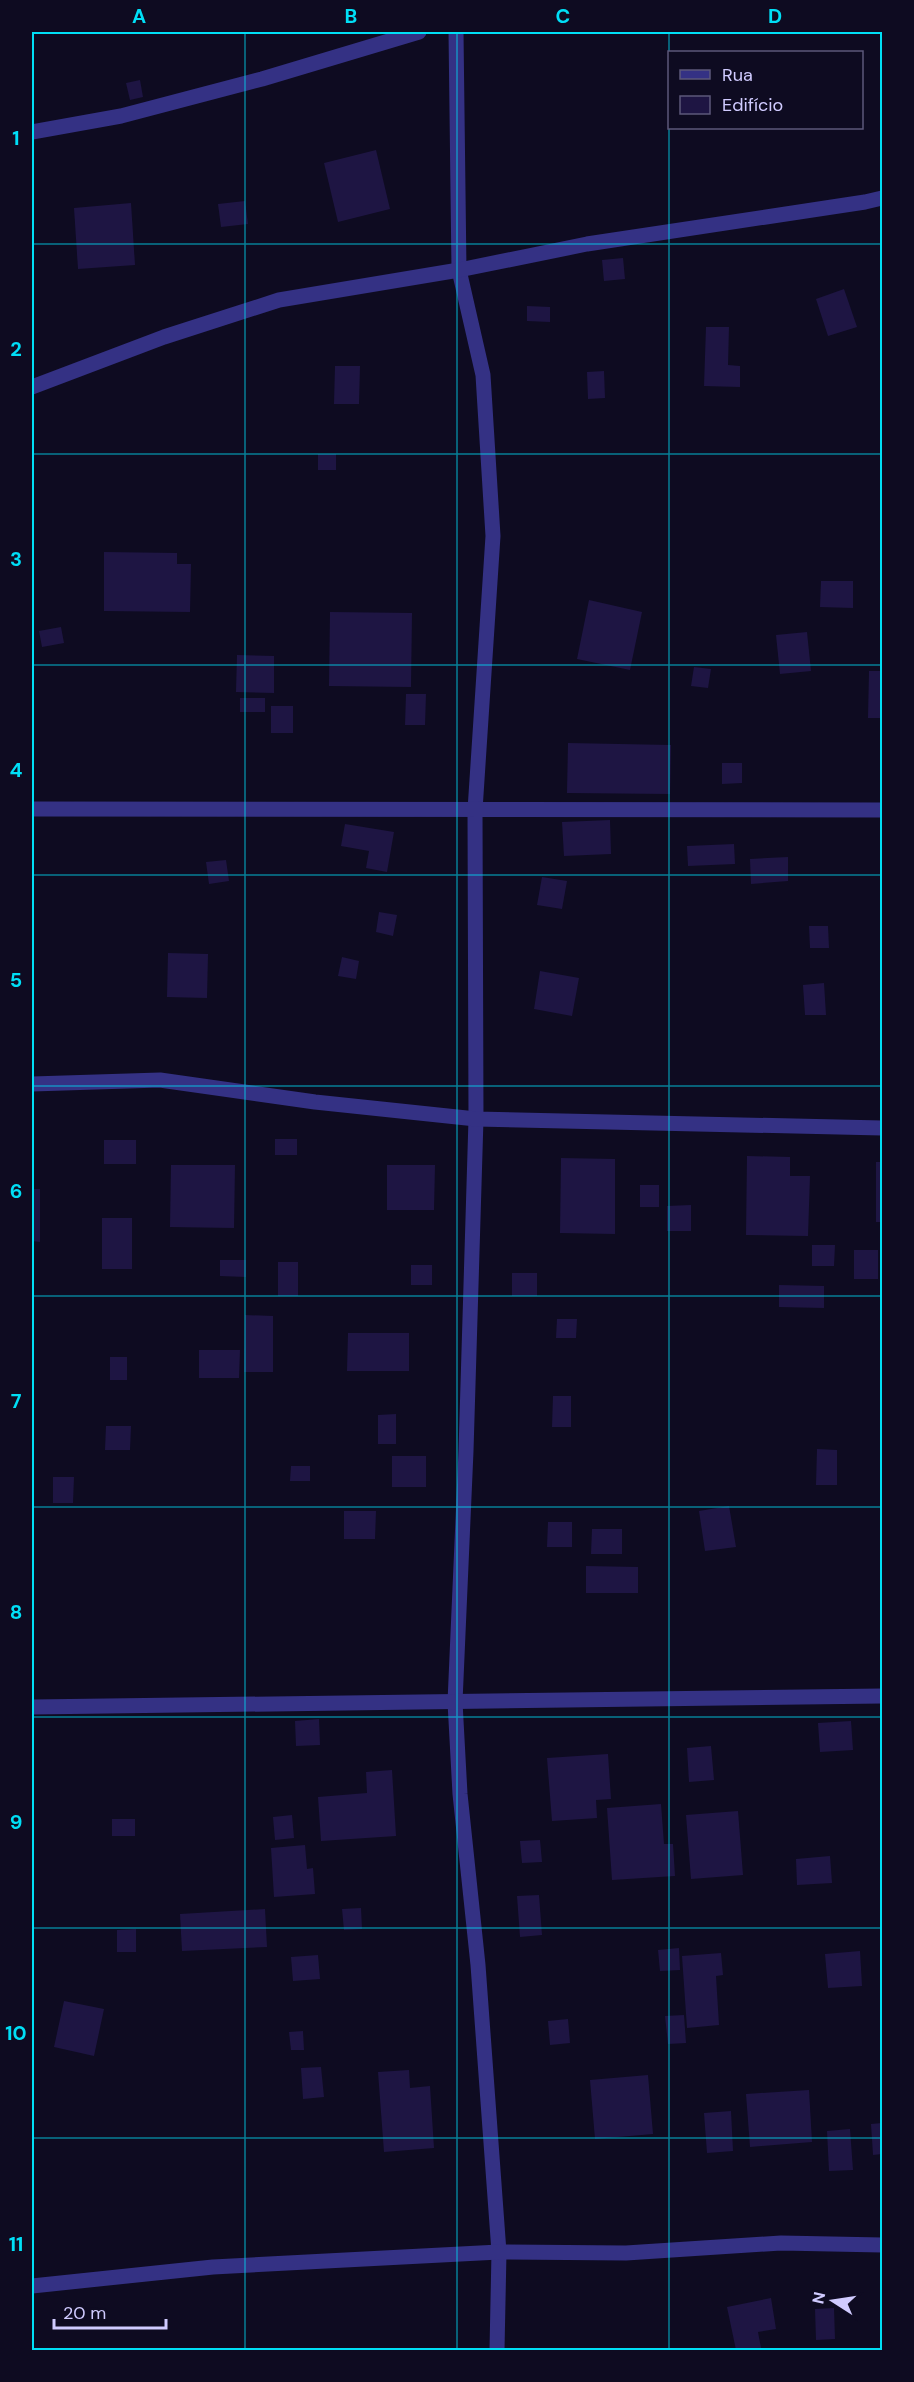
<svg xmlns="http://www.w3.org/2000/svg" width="914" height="2382" font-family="'DM Sans',sans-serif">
<rect width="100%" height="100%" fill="#0e0b21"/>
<g fill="#1e1543">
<path d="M140,80L143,97L130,100L126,83Z"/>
<path d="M376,150L390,209L338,222L324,163Z"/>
<path d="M245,201L248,224L221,227L218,204Z"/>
<path d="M131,203L135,265L78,269L74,208Z"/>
<path d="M623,258L625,279L604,281L602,260Z"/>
<path d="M844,289L857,327L828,336L816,299Z"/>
<path d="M527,306L550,307V322L527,321Z"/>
<path d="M706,327H729L728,365L740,366V387L704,386Z"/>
<path d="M335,366H360L359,404H334Z"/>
<path d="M604,371L605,398L588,399L587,372Z"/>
<rect x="318" y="454" width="18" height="16"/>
<path d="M104,552L177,553V564H191L190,612L104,611Z"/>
<path d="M821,581H853V608L820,607Z"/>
<path d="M589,600L642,612L630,670L577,659Z"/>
<path d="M330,612L412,613L411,687L329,686Z"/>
<path d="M61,627L64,643L42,647L39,631Z"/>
<path d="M807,632L811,671L780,674L776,635Z"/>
<path d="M237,655L274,656V693L236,692Z"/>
<path d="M694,667L711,669L708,688L691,686Z"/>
<path d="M869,671H882V718H868Z"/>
<path d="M406,694H426L425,725H405Z"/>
<rect x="240" y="698" width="25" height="14"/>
<rect x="271" y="706" width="22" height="27"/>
<path d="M568,743L671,745L670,794L567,793Z"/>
<path d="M722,763H742V783L722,784Z"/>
<path d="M610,820L611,854L564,856L562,822Z"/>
<path d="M345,824L394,832L387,872L366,868L369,851L341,846Z"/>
<path d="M734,844L735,864L688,866L687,846Z"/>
<path d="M788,857V881L751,884L750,859Z"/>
<path d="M226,860L229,881L209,884L206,862Z"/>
<path d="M542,877L567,881L562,909L537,905Z"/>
<path d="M379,912L397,915L393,936L376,932Z"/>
<path d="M809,926H828L829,948H810Z"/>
<path d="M168,953L208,954L207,998L167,997Z"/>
<path d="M342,957L359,961L356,979L338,976Z"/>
<path d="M540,971L579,978L572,1016L534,1009Z"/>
<path d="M824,983L826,1015H805L803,985Z"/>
<rect x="275" y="1139" width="22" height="16"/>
<rect x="104" y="1140" width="32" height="24"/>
<path d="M747,1156L790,1157V1176H810L808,1236L746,1235Z"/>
<path d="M561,1158L615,1159V1234L560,1233Z"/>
<rect x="876" y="1162" width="6" height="60"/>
<path d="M171,1165H235L234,1228L170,1227Z"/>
<path d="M387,1165H435L434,1210H387Z"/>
<rect x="640" y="1185" width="19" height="22"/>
<path d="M32,1189H40V1242L32,1241Z"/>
<path d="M691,1205V1231H667V1206Z"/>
<rect x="102" y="1218" width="30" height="51"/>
<path d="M812,1245H835L834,1266H812Z"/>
<rect x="854" y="1250" width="24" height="29"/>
<path d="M220,1260H246V1277L220,1276Z"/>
<rect x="278" y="1262" width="20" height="34"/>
<rect x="411" y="1265" width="21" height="20"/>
<rect x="512" y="1273" width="25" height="23"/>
<path d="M779,1285L824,1286V1308L779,1307Z"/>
<path d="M245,1315L273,1316V1372H244Z"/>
<path d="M557,1319H577L576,1338H556Z"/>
<path d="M348,1333H409V1371H347Z"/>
<path d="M199,1350H240L239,1378H199Z"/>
<rect x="110" y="1357" width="17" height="23"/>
<path d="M553,1396H571V1427H552Z"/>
<path d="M396,1414V1444H378V1415Z"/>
<path d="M106,1426H131L130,1450H105Z"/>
<path d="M817,1449L837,1450V1485H816Z"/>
<rect x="392" y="1456" width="34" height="31"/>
<path d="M291,1466H310V1481H290Z"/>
<path d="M53,1477H74L73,1503H53Z"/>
<path d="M729,1506L736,1547L705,1551L699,1511Z"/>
<path d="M344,1511H376L375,1539H344Z"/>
<path d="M548,1522H572V1547H547Z"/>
<path d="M592,1529H622V1554H591Z"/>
<path d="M586,1566L638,1567V1593H586Z"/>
<path d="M319,1719L320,1745L296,1746L295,1721Z"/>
<path d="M851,1721L853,1750L820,1752L818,1723Z"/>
<path d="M711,1746L714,1780L689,1782L687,1748Z"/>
<path d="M608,1754L611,1799L596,1800L597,1818L552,1821L547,1758Z"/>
<path d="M392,1770L396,1836L321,1841L318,1797L367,1793L366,1772Z"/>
<path d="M661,1804L664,1844H673L675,1876L612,1880L607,1808Z"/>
<path d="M738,1811L743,1875L691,1879L686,1815Z"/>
<path d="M292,1815L294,1838L275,1840L273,1817Z"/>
<rect x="112" y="1819" width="23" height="17"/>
<path d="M540,1840L542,1862L522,1863L520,1841Z"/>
<path d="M305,1845L307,1869L313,1868L315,1894L274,1897L271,1848Z"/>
<path d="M830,1856L832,1883L797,1885L796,1859Z"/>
<path d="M539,1895L542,1935L520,1937L517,1896Z"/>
<path d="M361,1908L362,1929L344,1930L342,1909Z"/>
<path d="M265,1909L267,1947L182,1951L180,1914Z"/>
<path d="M136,1929V1952H117V1930Z"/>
<path d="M679,1948L680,1970L660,1971L658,1950Z"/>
<path d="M860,1951L862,1986L828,1988L825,1954Z"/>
<path d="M721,1953L723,1975L716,1976L719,2025L687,2028L682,1956Z"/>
<path d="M318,1955L320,1979L293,1981L291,1957Z"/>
<path d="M64,2001L104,2009L94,2056L54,2047Z"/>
<path d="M684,2015L686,2043L668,2044L665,2016Z"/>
<path d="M568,2019L570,2043L550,2045L548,2021Z"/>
<path d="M303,2031L304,2050H291L289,2032Z"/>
<path d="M321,2067L324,2097L303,2099L301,2068Z"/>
<path d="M409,2070L410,2088L430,2086L434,2148L384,2152L378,2072Z"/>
<path d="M648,2075L653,2134L595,2139L590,2080Z"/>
<path d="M809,2090L812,2142L750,2147L746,2094Z"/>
<path d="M731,2111L733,2151L707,2153L704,2113Z"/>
<path d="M882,2123V2154L873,2155L871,2124Z"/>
<path d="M850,2129L853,2170L829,2171L827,2131Z"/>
<path d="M771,2298L776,2329L758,2332L761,2348L736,2350L727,2307Z"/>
<path d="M834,2308L835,2339L816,2340L815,2309Z"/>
</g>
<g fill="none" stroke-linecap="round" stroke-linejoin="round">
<g stroke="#343184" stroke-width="15">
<path d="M456,32L459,270L483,375L493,536L475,810L476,1119L466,1451L455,1702L460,1794L478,1965L499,2252L497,2350"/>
<path d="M32,132L121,116L262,79L419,32"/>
<path d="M32,387L164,337L279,300L459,270L587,244L865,202L882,198"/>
<path d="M32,809L882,810"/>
<path d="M32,1084L160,1080L315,1102L476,1119L882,1128"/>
<path d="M32,1707L882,1696"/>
<path d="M32,2286L213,2267L499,2252L626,2253L781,2243L882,2245"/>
</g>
</g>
<path fill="none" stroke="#00dff6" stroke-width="1.5" stroke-opacity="0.55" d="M245,32V2350M457,32V2350M669,32V2350M32,244H882M32,454H882M32,665H882M32,875H882M32,1086H882M32,1296H882M32,1507H882M32,1717H882M32,1928H882M32,2138H882"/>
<rect width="914" height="2382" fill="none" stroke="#0e0b21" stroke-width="66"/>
<rect x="668" y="51" width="195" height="78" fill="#0e0b21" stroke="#5c587a" stroke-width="1.5"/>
<rect x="680" y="70" width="30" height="9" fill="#343184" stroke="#5c587a" stroke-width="1.5"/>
<text x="722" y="81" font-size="18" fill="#d0cbff">Rua</text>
<rect x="680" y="96" width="30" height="18" fill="#1e1543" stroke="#5c587a" stroke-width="1.5"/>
<text x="722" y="111" font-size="18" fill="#d0cbff">Edifício</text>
<g transform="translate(833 2301) rotate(282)" stroke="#0e0b21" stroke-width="4.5" paint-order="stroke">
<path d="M0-4.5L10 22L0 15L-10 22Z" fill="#d0cbff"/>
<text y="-9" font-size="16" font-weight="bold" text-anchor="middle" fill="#d0cbff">N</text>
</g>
<path d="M54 2319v9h112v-9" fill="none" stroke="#d0cbff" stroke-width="3"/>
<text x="63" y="2319" font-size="18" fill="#d0cbff" stroke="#0e0b21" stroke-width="4.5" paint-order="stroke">20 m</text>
<rect x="33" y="33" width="848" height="2316" fill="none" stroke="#00dff6" stroke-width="2"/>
<g font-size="20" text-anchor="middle" font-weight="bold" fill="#00dff6">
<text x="139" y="23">A</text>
<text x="351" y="23">B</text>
<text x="563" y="23">C</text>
<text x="775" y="23">D</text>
<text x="16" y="145">1</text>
<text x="16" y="356">2</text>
<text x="16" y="566">3</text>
<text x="16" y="777">4</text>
<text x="16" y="987">5</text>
<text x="16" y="1198">6</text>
<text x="16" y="1408">7</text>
<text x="16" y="1619">8</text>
<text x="16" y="1829">9</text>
<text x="16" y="2040">10</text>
<text x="16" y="2251">11</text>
</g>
</svg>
